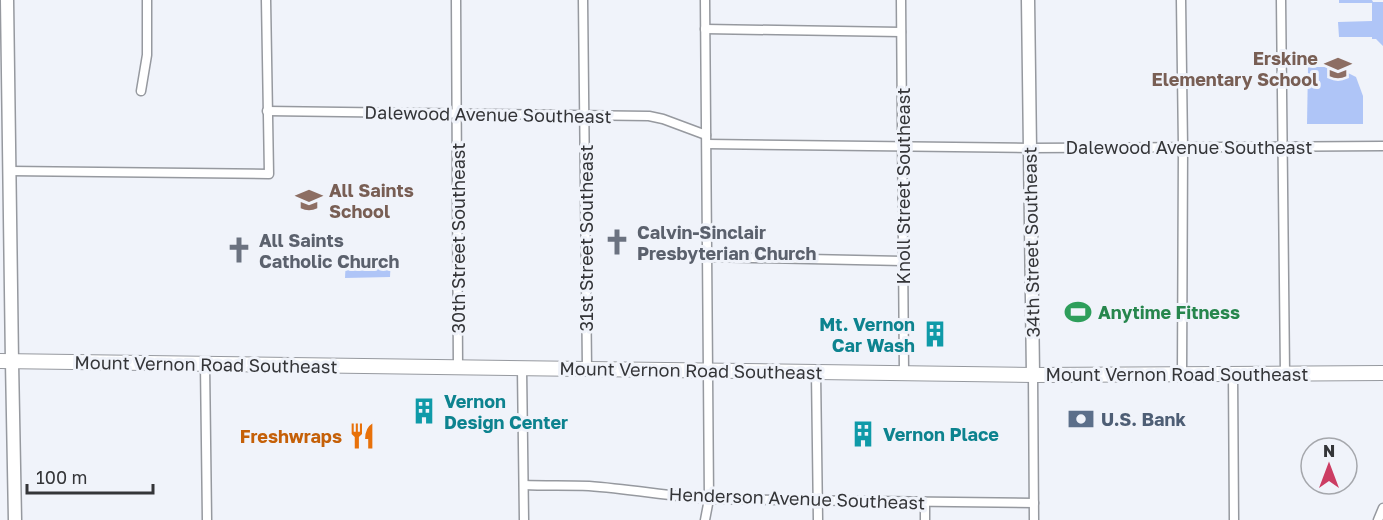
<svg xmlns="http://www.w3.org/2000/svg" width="1383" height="520" font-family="'Golos Text',sans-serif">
<rect width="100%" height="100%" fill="#f0f3fa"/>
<g fill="#afc5f7">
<path d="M1339,0H1372L1373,2H1383V46L1376,39H1372V37H1339L1338,22L1372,21V3H1339Z"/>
<path d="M1308,67H1336L1356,77L1363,96V124H1307Z"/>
<path d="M391,257L390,277L345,278L346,258Z"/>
</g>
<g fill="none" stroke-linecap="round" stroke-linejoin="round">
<g stroke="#96999f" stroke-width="11">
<g id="street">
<path d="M456,0L458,368"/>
<path d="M583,0L587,369"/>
<path d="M705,0L709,499L705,520"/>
<path d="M901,0L904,373"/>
<path d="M1181,0L1183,147L1182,375"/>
<path d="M1281,0L1285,374"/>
<path d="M705,29L901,32"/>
<path d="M141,91L147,55V0"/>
<path d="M267,111L649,116L663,119L706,135"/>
<path d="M707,144L1030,148L1383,146"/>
<path d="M10,171L269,174L266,0"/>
<path d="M708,257L903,261"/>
<path d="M205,364L207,520"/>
<path d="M522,369L524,520"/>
<path d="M816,372L818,520"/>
<path d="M1233,374L1234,520"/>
<path d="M1033,375L1034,520"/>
<path d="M524,485C546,486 567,485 589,486C629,489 669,496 709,499L1034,503"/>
<path d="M925,502V520"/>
<path d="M1378,520L1383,508"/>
</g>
</g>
<g stroke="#96999f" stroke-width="15">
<g id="secondary">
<path d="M7,0L12,362L15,520"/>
<path d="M1028,0L1033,375"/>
</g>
</g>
<g stroke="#96999f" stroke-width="16">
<path id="primary" d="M0,361L1033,375L1383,373"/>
</g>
<use href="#street" stroke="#fff" stroke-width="8"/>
<use href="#secondary" stroke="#fff" stroke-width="12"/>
<use href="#primary" stroke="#fff" stroke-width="14"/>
</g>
<defs>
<g id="school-bare" transform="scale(2.07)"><path d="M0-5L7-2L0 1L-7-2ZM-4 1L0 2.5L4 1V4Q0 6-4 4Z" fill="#8d6e63" stroke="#f0f3fa" stroke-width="2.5" paint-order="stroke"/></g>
<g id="church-bare" transform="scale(2.07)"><path d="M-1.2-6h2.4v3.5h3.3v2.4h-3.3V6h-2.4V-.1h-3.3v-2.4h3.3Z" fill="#6b7280" stroke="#f0f3fa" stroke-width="2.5" paint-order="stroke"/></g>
<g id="stadium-bare" transform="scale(2.07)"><path d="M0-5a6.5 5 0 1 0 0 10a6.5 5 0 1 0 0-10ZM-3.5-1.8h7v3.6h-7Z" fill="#2e9e5b" stroke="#f0f3fa" stroke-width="2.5" paint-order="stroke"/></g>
<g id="building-bare" transform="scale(2.07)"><path d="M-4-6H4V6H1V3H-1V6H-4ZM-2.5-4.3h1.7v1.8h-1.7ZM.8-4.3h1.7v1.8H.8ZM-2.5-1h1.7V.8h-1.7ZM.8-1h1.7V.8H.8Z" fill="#0f9aa8" stroke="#f0f3fa" stroke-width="2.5" paint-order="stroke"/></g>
<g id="bank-bare" transform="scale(2.07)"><path d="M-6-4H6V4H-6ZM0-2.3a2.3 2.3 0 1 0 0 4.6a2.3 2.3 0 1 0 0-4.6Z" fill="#5c6f8a" stroke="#f0f3fa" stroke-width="2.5" paint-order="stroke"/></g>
<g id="restaurant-bare" transform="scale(2.07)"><path d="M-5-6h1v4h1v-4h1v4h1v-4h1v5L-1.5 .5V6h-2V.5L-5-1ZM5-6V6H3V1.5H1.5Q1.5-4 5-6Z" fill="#e8710a" stroke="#f0f3fa" stroke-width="2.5" paint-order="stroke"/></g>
</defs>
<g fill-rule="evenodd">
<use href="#school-bare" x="1338" y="68"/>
<use href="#school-bare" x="309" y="200"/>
<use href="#church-bare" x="617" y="242"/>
<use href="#church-bare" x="239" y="250"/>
<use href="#stadium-bare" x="1078" y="312"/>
<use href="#building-bare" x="935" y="334"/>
<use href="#building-bare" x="424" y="411"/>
<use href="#bank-bare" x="1081" y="419"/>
<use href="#building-bare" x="863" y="434"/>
<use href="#restaurant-bare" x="362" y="436"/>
</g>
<g text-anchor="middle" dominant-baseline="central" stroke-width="6" stroke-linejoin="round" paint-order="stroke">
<g font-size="18" font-weight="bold" fill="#785e54" stroke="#f0f3fa" text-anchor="end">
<text x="1318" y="58">Erskine<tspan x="1318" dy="21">Elementary School</tspan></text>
<text x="329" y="190" text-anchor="start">All Saints<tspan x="329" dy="21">School</tspan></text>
</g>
<g font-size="18" fill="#343538" stroke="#f0f3fa">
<text transform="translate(488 114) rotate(1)">Dalewood Avenue Southeast</text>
<text x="1189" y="147">Dalewood Avenue Southeast</text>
<text transform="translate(903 186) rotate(-90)">Knoll Street Southeast</text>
<text transform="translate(458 238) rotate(-90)">30th Street Southeast</text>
<text transform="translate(586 238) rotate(-90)">31st Street Southeast</text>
<text transform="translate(1031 242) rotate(-91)">34th Street Southeast</text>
<text transform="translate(206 364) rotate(1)">Mount Vernon Road Southeast</text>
<text transform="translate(691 370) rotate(1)">Mount Vernon Road Southeast</text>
<text x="1177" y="374">Mount Vernon Road Southeast</text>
<text transform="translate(797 498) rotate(2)">Henderson Avenue Southeast</text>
</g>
<g font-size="18" font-weight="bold" fill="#5b616d" stroke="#f0f3fa" text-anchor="start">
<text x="637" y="232">Calvin-Sinclair<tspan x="637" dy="21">Presbyterian Church</tspan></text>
<text x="259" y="240">All Saints<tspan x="259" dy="21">Catholic Church</tspan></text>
</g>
<g font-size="18" font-weight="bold" fill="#27864d" stroke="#f0f3fa" text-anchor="start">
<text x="1098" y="312">Anytime Fitness</text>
</g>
<g font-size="18" font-weight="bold" fill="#0d838f" stroke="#f0f3fa" text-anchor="start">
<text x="915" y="324" text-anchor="end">Mt. Vernon<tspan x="915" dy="21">Car Wash</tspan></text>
<text x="444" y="401">Vernon<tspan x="444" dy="21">Design Center</tspan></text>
<text x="883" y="434">Vernon Place</text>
</g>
<g font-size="18" font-weight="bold" fill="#4e5e75" stroke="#f0f3fa" text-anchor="start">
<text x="1101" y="419">U.S. Bank</text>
</g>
<g font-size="18" font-weight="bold" fill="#c56008" stroke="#f0f3fa" text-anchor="end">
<text x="342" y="436">Freshwraps</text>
</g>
</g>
<g transform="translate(1329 466)"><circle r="28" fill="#f0f3fa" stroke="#a5a7ac" stroke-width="1.5"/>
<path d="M0-4.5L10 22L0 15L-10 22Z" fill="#cc3d63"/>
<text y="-9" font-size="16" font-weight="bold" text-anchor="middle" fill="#343538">N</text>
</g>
<path d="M27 484v9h126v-9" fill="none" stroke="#343538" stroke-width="3"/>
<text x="36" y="484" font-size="18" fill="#343538" stroke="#f0f3fa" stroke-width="4.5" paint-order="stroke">100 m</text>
</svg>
